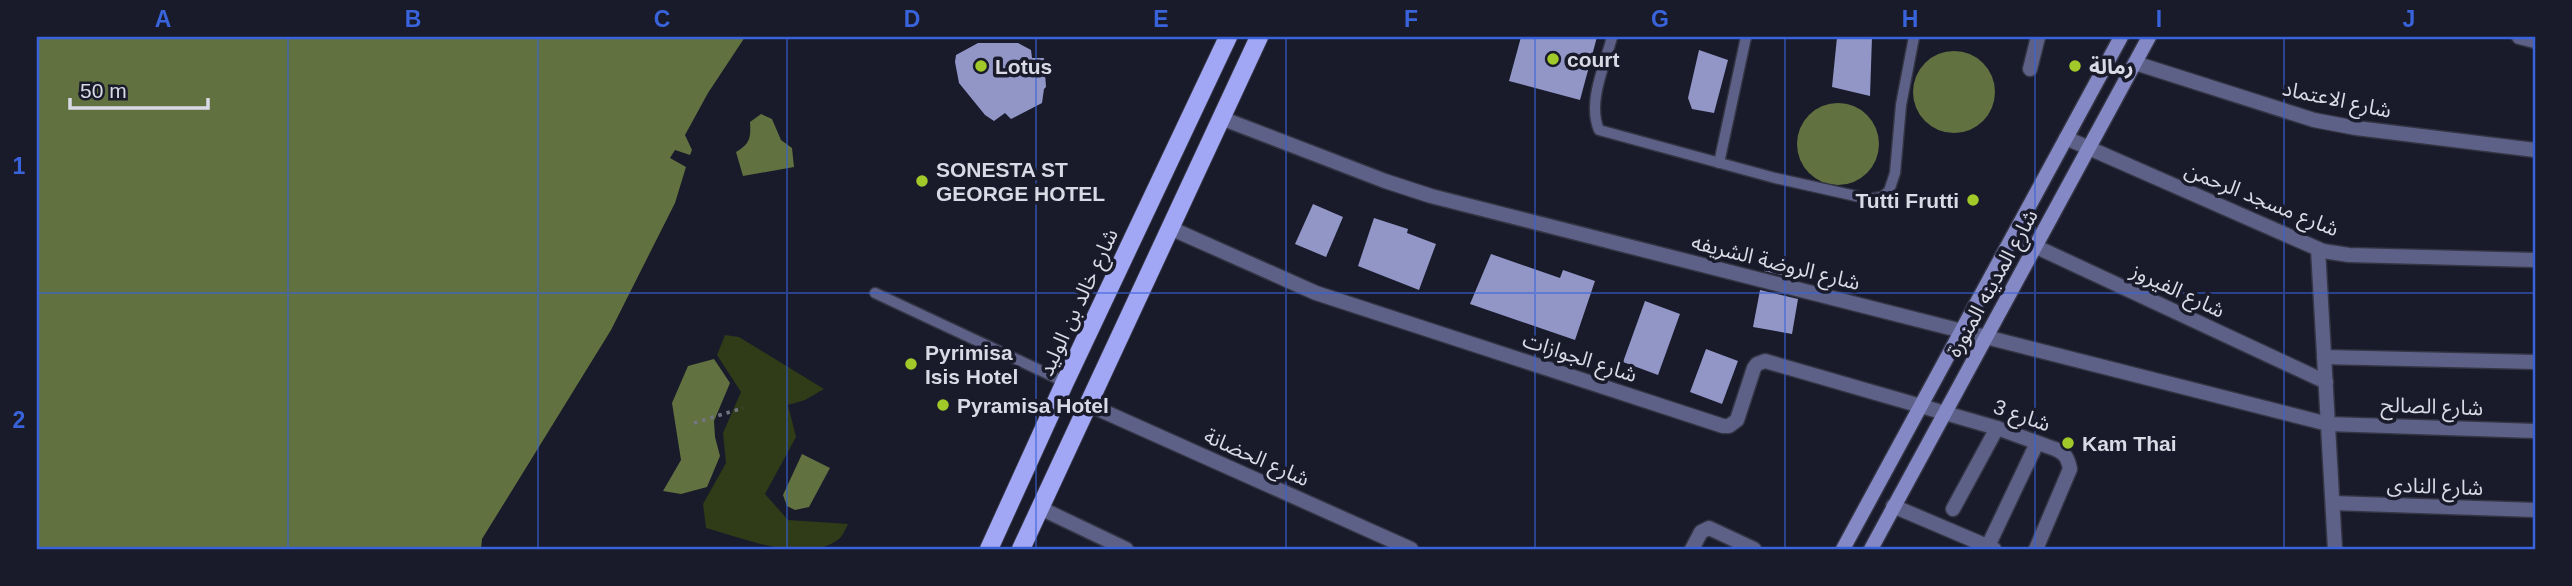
<svg xmlns="http://www.w3.org/2000/svg" width="2572" height="586" font-family="Helvetica,'Noto Sans Arabic',sans-serif">
<rect width="100%" height="100%" fill="#191a2a"/>
<path fill="#303b17" d="M725,335L739,337L824,389L805,400L788,405L796,437L765,494L788,520L848,524C846,528 843,535 840,538C808,565 742,538 706,528L703,504L726,463L723,433L741,392L717,355Z"/>
<g fill="#617140">
<path d="M37,37H745L708,93L685,135L692,150L690,155L675,150L670,158L686,167L675,203L611,330L482,539L481,549H37Z"/>
<circle cx="1954" cy="92" r="41"/>
<circle cx="1838" cy="144" r="41"/>
<path d="M761,114L772,119L781,140L792,148L794,167L743,176L736,152C750,144 751,138 750,122Z"/>
<path d="M714,359L730,383L714,421L715,437L720,456L707,487L681,494L663,491L681,460L672,403L688,366Z"/>
<path d="M802,454L830,468L809,507L795,510L787,506L783,495Z"/>
</g>
<g fill="#9196c7">
<path d="M1521,37H1597L1580,100L1509,81Z"/>
<path d="M1837,37H1872L1870,96L1832,87Z"/>
<path d="M978,43H1018L1031,50L1032,58H1044L1046,87L1044,89L1042,103L1011,119L1005,113L994,121L985,115L959,83L955,62L956,55Z"/>
<path d="M1699,50L1728,60L1714,113L1692,109L1688,98Z"/>
<path d="M1313,204L1343,217L1326,257L1295,244Z"/>
<path d="M1374,218L1408,229L1407,233L1436,244L1419,290L1358,266Z"/>
<path d="M1491,254L1560,278L1563,270L1595,281L1575,340L1470,304Z"/>
<path d="M1765,265L1804,273L1802,280L1764,271Z"/>
<path d="M1760,290L1798,299L1792,334L1753,327Z"/>
<path d="M1645,301L1680,314L1658,375L1623,362Z"/>
<path d="M1706,349L1738,361L1722,404L1690,392Z"/>
</g>
<g fill="none" stroke-linecap="round" stroke-linejoin="round">
<g stroke="#343544" stroke-width="13">
<g id="service">
<path d="M1612,37C1605,65 1587,102 1599,130L1775,178L1869,199L1882,197L1889,191L1895,173L1901,105L1914,37"/>
<path d="M1719,163L1746,37"/>
<path d="M875,293L1065,382"/>
</g>
</g>
<g stroke="#343544" stroke-width="17">
<g id="minor">
<path d="M2519,37L2535,41"/>
<path d="M2135,63L2314,120L2356,128L2535,150"/>
<path d="M2030,69L2038,37"/>
<path d="M1221,118L1385,181L1431,196L2328,424L2535,431"/>
<path d="M2066,138L2323,251L2349,255L2535,260"/>
<path d="M1170,228L1316,293L1723,426H1729L1737,420L1754,368L1757,364L1765,361L1997,428L2055,449C2065,453 2068,458 2070,469L2036,549"/>
<path d="M2013,236L2326,382"/>
<path d="M2318,249L2335,549"/>
<path d="M2324,357L2535,362"/>
<path d="M1087,404L1411,549"/>
<path d="M2333,503L2535,510"/>
<path d="M1893,506L1994,549"/>
<path d="M1040,508L1126,549"/>
<path d="M1953,509L1997,428"/>
<path d="M1988,546L2037,443"/>
<path d="M1692,549L1701,532L1709,528L1754,549"/>
</g>
</g>
<g stroke="#343544" stroke-width="17">
<g id="secondary">
<path d="M1843,549L2121,37"/>
<path d="M1871,549L2149,37"/>
</g>
</g>
<g stroke="#343544" stroke-width="20">
<g id="primary">
<path d="M989,549L1065,382L1228,37"/>
<path d="M1021,549L1259,37"/>
</g>
</g>
<path stroke="#747582" stroke-width="3.5" stroke-dasharray="3.5 5" stroke-linecap="butt" d="M694,423L743,408"/>
<use href="#service" stroke="#5e6187" stroke-width="10"/>
<use href="#minor" stroke="#5e6187" stroke-width="14"/>
<use href="#secondary" stroke="#8488c5" stroke-width="14"/>
<use href="#primary" stroke="#a2a7f5" stroke-width="18"/>
</g>
<path fill="none" stroke="#3963da" stroke-width="2" stroke-opacity="0.55" d="M288,37V549M538,37V549M787,37V549M1036,37V549M1286,37V549M1535,37V549M1785,37V549M2035,37V549M2284,37V549M37,293H2535"/>
<g fill="#a1c92a" stroke="#191a2a" stroke-width="2.5">
<circle cx="1553" cy="59" r="7"/>
<circle cx="981" cy="66" r="7"/>
<circle cx="2075" cy="66" r="7"/>
<circle cx="922" cy="181" r="7"/>
<circle cx="1973" cy="200" r="7"/>
<circle cx="911" cy="364" r="7"/>
<circle cx="943" cy="405" r="7"/>
<circle cx="2068" cy="443" r="7"/>
</g>
<g text-anchor="middle" dominant-baseline="central" stroke-width="7" stroke-linejoin="round" paint-order="stroke">
<g font-size="21" font-weight="bold" fill="#d9dae5" stroke="#191a2a" text-anchor="start">
<text x="1567" y="59">court</text>
<text x="995" y="66">Lotus</text>
<text x="2089" y="66">رمالة</text>
<text x="936" y="169">SONESTA ST<tspan x="936" dy="24">GEORGE HOTEL</tspan></text>
<text x="1959" y="200" text-anchor="end">Tutti Frutti</text>
<text x="925" y="352">Pyrimisa<tspan x="925" dy="24">Isis Hotel</tspan></text>
<text x="957" y="405">Pyramisa Hotel</text>
<text x="2082" y="443">Kam Thai</text>
</g>
<g font-size="21" fill="#d9dae5" stroke="#191a2a">
<text transform="translate(2337 99) rotate(12)">شارع الاعتماد</text>
<text transform="translate(2262 199) rotate(22)">شارع مسجد الرحمن</text>
<text transform="translate(1776 262) rotate(14)">شارع الروضة الشريفه</text>
<text transform="translate(1992 283) rotate(-61)">شارع المدينه المنورة</text>
<text transform="translate(2178 290) rotate(25)">شارع الفيروز</text>
<text transform="translate(1078 302) rotate(-65)">شارع خالد بن الوليد</text>
<text transform="translate(1580 357) rotate(18)">شارع الجوازات</text>
<text transform="translate(2432 406) rotate(2)">شارع الصالح</text>
<text transform="translate(2022 415) rotate(19)">شارع 3</text>
<text transform="translate(1257 457) rotate(24)">شارع الحضانة</text>
<text transform="translate(2435 486) rotate(2)">شارع النادى</text>
</g>
</g>
<rect width="2572" height="586" fill="none" stroke="#191a2a" stroke-width="77"/>
<path d="M70 98v10h138v-10" fill="none" stroke="#d9dae5" stroke-width="3.5"/>
<text x="80" y="98" font-size="21" fill="#d9dae5" stroke="#191a2a" stroke-width="5" paint-order="stroke">50 m</text>
<rect x="38" y="38" width="2496" height="510" fill="none" stroke="#3963da" stroke-width="2.5"/>
<g font-size="23" text-anchor="middle" font-weight="bold" fill="#3963da">
<text x="163" y="27">A</text>
<text x="413" y="27">B</text>
<text x="662" y="27">C</text>
<text x="912" y="27">D</text>
<text x="1161" y="27">E</text>
<text x="1411" y="27">F</text>
<text x="1660" y="27">G</text>
<text x="1910" y="27">H</text>
<text x="2159" y="27">I</text>
<text x="2409" y="27">J</text>
<text x="19" y="174">1</text>
<text x="19" y="428">2</text>
</g>
</svg>
